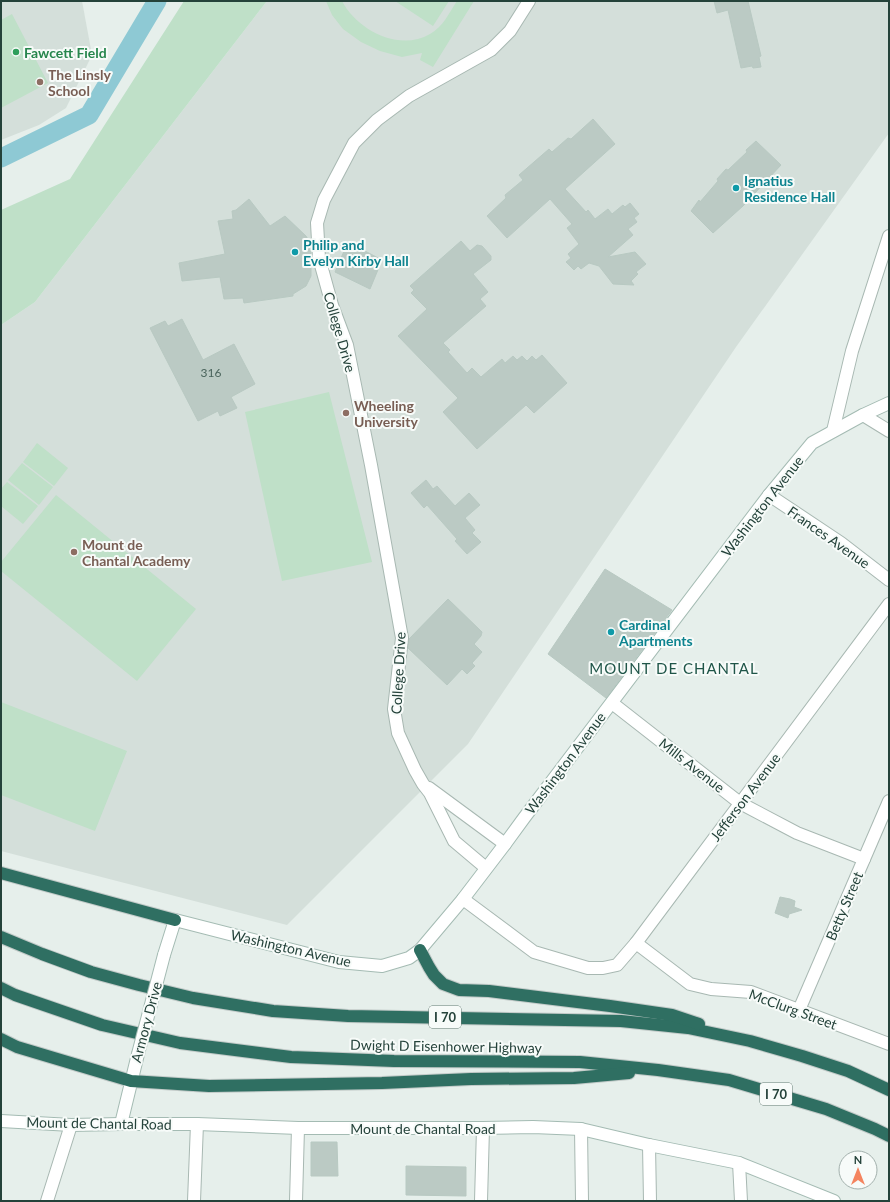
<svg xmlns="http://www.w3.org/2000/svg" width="890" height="1202" font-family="Lato,sans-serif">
<rect width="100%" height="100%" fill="#e6efeb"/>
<g fill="#d4dfda">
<path d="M1,1H82L92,55L66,108L39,125L1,140Z"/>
<path d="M267,1H889V133L736,347L468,744L287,925L1,851V325L35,302Z"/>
</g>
<g fill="#bfe0c8">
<path d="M184,1H267L35,302L1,325V210L70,179Z"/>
<path d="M326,1H342C357,30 399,52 430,34C443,27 449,13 457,1H474L433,67L420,60L422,53L402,57L380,51L361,42L343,29L332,15Z"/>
<path d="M395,1H449L433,26Z"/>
<path d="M12,14L48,83L1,108V20Z"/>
<path d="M329,392L372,562L282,581L245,412Z"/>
<path d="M37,443L68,468L54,486L23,462Z"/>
<path d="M22,463L53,487L39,505L8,480Z"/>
<path d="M7,482L38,506L23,524L1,506V489Z"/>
<path d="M56,495L196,609L137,681L1,571V562Z"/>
<path d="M1,702L127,751L95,831L1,795Z"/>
</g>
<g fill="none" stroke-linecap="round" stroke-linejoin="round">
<path stroke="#8ec9d4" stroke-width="19" d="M1,158L89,115L157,1"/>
</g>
<g fill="#bbcac4" stroke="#b8c9c2">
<path d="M714,1H748L761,56L759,57L761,67L753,68L752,66L741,68L728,10L717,13Z"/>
<path d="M593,119L615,144L565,189L586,212L588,210L595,219L608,209L612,214L623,205L625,207L630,203L639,214L634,218L637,222L628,229L633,235L608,257L635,252L646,264L636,272L638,274L631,281L634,285L613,284L599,266L589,263L581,269L578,266L574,270L566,262L571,258L568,254L579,244L567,228L572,224L550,199L507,238L487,216L506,198L505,195L523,180L519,175L549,149L552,152L568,138L571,139Z"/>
<path d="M756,141L781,165L743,206L713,233L691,211L699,200L700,202L718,181L717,179L726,169L728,170L747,152L746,150Z"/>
<path d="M249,199L270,226L285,216L306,236L309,241L312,267H311V276L306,286L293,294V296L244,303L243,298L224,299L220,277L182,281L179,263L225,254L218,221L233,219L232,211L236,210Z"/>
<path d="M461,241L470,251L477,245L482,246L491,256V260L473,274L488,292L480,299L486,306L443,343L450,350L448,352L467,373L472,368L481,377L502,359L505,363L513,356L517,360L522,356L527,361L532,356L536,360L542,355L567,383L534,413L526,405L477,449L443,412L458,398L398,336L427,309L411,293L414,290L410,286Z"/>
<path d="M348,242L382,260L370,289L335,272Z"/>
<path d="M182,319L203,360L234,344L255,384L231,397L237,408L220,416L218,411L198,421L150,328L165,321L168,326Z"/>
<path d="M426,480L433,489L437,486L455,506L469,493L480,505L465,518L475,530L472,533L481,542L467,554L455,541L457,539L427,505L424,508L411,493Z"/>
<path d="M605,569L672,610L606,698L548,654Z"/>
<path d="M448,599L482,632L481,636L474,644L482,652L472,663L475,666L467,674L462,669L447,685L408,648L409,639Z"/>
<path d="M780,897L790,899L795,901L794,907L802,910L789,914L788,918L775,913Z"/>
<path d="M311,1142H337L338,1176H311Z"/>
<path d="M406,1166L466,1167V1196L406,1195Z"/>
</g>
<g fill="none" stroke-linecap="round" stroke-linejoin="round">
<g stroke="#a8b8b2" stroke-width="14">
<g id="street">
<path d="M863,415L889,431"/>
<path d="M833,431L852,351L889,236"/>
<path d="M769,495L841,543L889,580"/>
<path d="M612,703L740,803L797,833L864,859"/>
<path d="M429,788L505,844"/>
<path d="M486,868L454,841L430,793L423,784L415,770L398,733L394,709L402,638L371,465L347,345L332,305L319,258L317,223L324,200L354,143L377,120L409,96L491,50L510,31L529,1"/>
<path d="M463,899L534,952L588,968H603L617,965L636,943L889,604"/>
<path d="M636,943L690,984L711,989L751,992L889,1044"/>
<path d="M799,1010L889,801"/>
<path d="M581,1129L582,1201"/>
<path d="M649,1145L650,1201"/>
<path d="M739,1163L741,1201"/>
<path d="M47,1201L71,1125"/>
<path d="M194,1201L197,1124"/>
<path d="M296,1201L298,1128"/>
<path d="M481,1201L483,1128"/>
</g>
</g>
<g stroke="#a4bbb3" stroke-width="14">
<g id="secondary">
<path d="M164,955L175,920L339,962L382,966L409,958L420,950L463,899L505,844L524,818L769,495L812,443L863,415L889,403"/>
<path d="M1,1121L71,1125L121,1124H197L298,1128H483L533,1127L581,1129L649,1145L739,1163L834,1201"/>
<path d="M121,1124L138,1054"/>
</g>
</g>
<g stroke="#c2cac8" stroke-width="14">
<g id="highway">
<path d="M1,873L175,920"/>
<path d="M1,937L42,954L91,972L139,985L193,998L273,1011L348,1016L621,1021L688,1028L750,1041L802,1056L848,1071L889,1090"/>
<path d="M420,950L429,967L434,975L443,984L459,990L489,991L610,1006L672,1015L699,1024"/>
<path d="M1,988L15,995L102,1025L180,1043L291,1057L394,1061L580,1062L658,1070L729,1080L826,1109L875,1129L889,1136"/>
<path d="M1,1039L17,1047L131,1081L209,1086L382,1083L471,1079L574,1078L629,1073"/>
</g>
</g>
<use href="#street" stroke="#fff" stroke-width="12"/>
<use href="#secondary" stroke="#fff" stroke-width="12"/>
<use href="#highway" stroke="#2f6f62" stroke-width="12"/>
<g stroke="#a4bbb3" stroke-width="14" stroke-linecap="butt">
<path id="secondary-bridge" d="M138,1054L164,955"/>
</g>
<use href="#secondary-bridge" stroke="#fff" stroke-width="12"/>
</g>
<circle fill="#2e9e5b" stroke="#f7fbf9" stroke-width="1.5" cx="16" cy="52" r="4"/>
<g fill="#8d6e63" stroke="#f7fbf9" stroke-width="1.5">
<circle cx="40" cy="82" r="4"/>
<circle cx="346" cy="413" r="4"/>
<circle cx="74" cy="552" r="4"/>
</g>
<g fill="#0f9aa8" stroke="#f7fbf9" stroke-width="1.5">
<circle cx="736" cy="188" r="4"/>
<circle cx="295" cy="252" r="4"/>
<circle cx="611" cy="632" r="4"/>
</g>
<g text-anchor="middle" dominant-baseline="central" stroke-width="4" stroke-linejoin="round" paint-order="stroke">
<g font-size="12" fill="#4a645c">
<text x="211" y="372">316</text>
</g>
<g fill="#f7fbf9" stroke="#637a73" stroke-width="1">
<rect x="429" y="1006" width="32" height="22" rx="3"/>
<rect x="760" y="1083" width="32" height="22" rx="3"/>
</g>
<g font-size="13" font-weight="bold" fill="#24423a">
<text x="445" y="1017">I 70</text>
<text x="776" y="1094">I 70</text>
</g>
<g font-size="14" font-weight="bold" fill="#27864d" stroke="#f7fbf9" text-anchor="start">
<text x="24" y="52">Fawcett Field</text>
</g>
<g font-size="14" font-weight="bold" fill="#785e54" stroke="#f7fbf9" text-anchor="start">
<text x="48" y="74">The Linsly<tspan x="48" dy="16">School</tspan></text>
<text x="354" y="405">Wheeling<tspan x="354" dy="16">University</tspan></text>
<text x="82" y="544">Mount de<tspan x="82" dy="16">Chantal Academy</tspan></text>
</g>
<g font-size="14" font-weight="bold" fill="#0d838f" stroke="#f7fbf9" text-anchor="start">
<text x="744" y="180">Ignatius<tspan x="744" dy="16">Residence Hall</tspan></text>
<text x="303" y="244">Philip and<tspan x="303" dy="16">Evelyn Kirby Hall</tspan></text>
<text x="619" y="624">Cardinal<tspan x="619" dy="16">Apartments</tspan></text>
</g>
<g font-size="14" fill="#24423a" stroke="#f7fbf9">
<text transform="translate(340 332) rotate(74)">College Drive</text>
<text transform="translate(762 506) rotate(-52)">Washington Avenue</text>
<text transform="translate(829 537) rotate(35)">Frances Avenue</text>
<text transform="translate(398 673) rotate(-87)">College Drive</text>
<text transform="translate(565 763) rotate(-53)">Washington Avenue</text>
<text transform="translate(692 765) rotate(38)">Mills Avenue</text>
<text transform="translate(745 797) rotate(-53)">Jefferson Avenue</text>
<text transform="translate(844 906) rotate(-67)">Betty Street</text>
<text transform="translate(291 948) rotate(13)">Washington Avenue</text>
<text transform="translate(793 1009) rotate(20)">McClurg Street</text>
<text transform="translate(146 1022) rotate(-75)">Armory Drive</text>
<text transform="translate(446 1046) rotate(1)">Dwight D Eisenhower Highway</text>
<text transform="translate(99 1123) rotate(1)">Mount de Chantal Road</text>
<text x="423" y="1128">Mount de Chantal Road</text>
</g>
<g font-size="15" letter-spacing="1" fill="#1f5548" stroke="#f7fbf9">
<text x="674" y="668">MOUNT DE CHANTAL</text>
</g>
</g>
<rect width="890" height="1202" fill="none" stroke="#24423a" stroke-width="4"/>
<g transform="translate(858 1170)"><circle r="19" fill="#f7fbf9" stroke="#a3b1ad"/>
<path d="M0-3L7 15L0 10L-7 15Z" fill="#f4845f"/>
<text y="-6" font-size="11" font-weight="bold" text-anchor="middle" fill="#24423a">N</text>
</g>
</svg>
